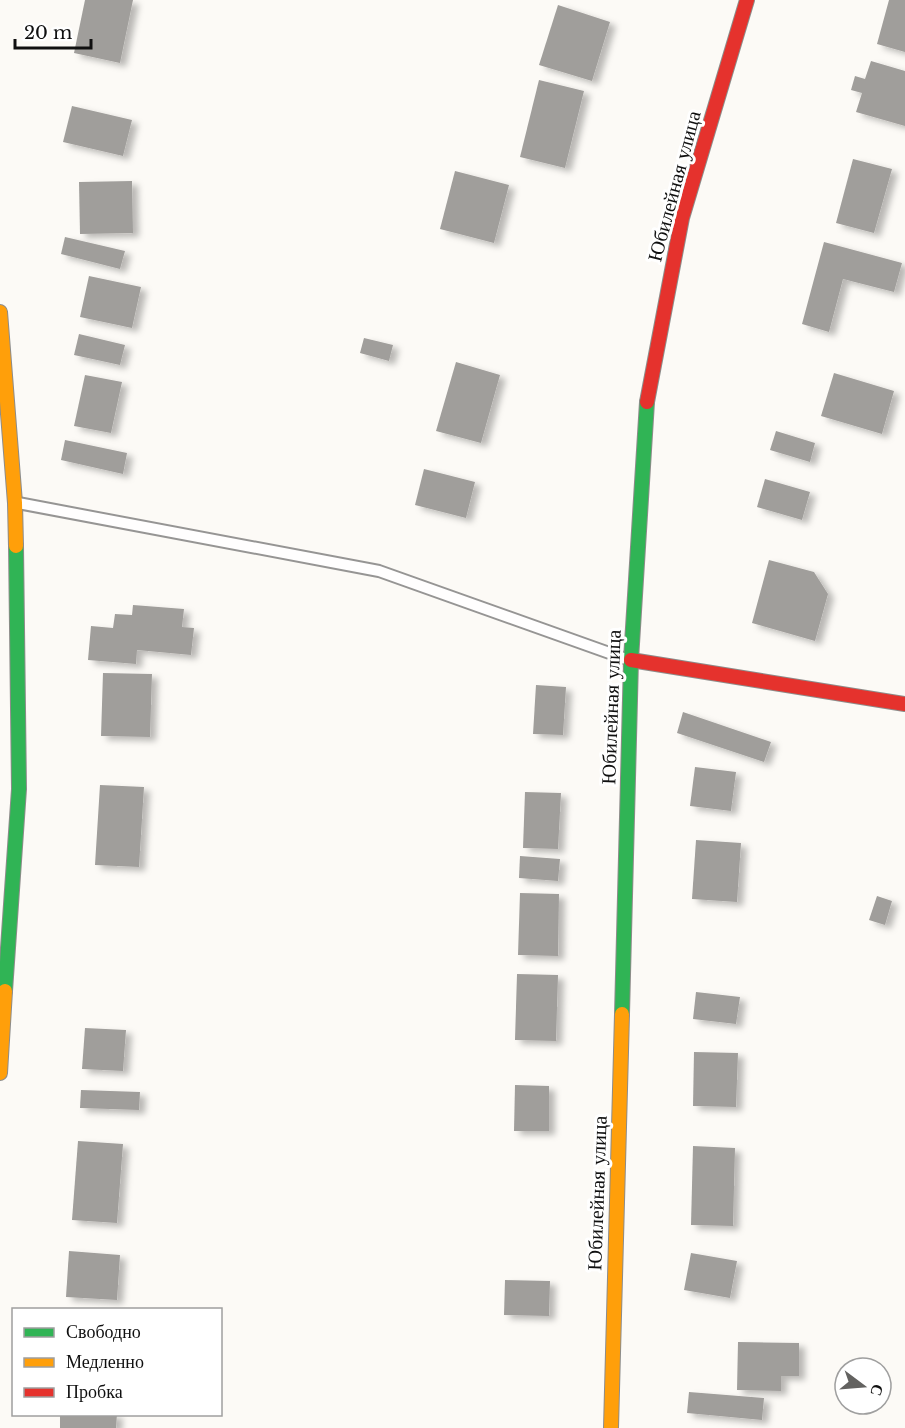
<svg xmlns="http://www.w3.org/2000/svg" width="905" height="1428" font-family="'Libre Baskerville',serif">
<defs>
<filter id="shadow"><feDropShadow dx="6" dy="4" stdDeviation="3" flood-color="#0004"/></filter>
</defs>
<rect width="100%" height="100%" fill="#fcfaf6"/>
<g fill="#a09e9b" filter="url(#shadow)">
<path d="M85,0H133L120,63L74,53Z"/>
<path d="M889,0H905V52L877,44Z"/>
<path d="M558,5L610,22L592,81L539,65Z"/>
<path d="M871,61L905,71V126L856,112L862,93L851,90L855,76L865,79Z"/>
<path d="M539,80L584,91L565,168L520,157Z"/>
<path d="M72,106L132,120L123,156L63,142Z"/>
<path d="M853,159L892,169L874,233L836,223Z"/>
<path d="M455,171L509,185L494,243L440,229Z"/>
<path d="M132,181L133,233L80,234L79,182Z"/>
<path d="M65,237L125,251L120,269L61,254Z"/>
<path d="M824,242L902,263L894,292L843,279L829,332L802,324Z"/>
<path d="M89,276L141,287L132,328L80,317Z"/>
<path d="M79,334L125,345L120,365L74,355Z"/>
<path d="M364,338L393,345L389,361L360,353Z"/>
<path d="M456,362L500,375L481,443L436,431Z"/>
<path d="M834,373L894,391L882,434L821,416Z"/>
<path d="M85,375L122,382L111,433L74,426Z"/>
<path d="M776,431L815,443L810,462L770,450Z"/>
<path d="M65,440L127,453L123,474L61,460Z"/>
<path d="M424,469L475,482L466,518L415,505Z"/>
<path d="M765,479L810,492L802,520L757,507Z"/>
<path d="M769,560L814,572L828,594L815,641L752,623Z"/>
<path d="M133,605L184,609L182,627L194,628L191,655L137,650L136,664L88,660L91,626L113,628L115,614L132,615Z"/>
<path d="M103,673L152,674L150,737L101,736Z"/>
<path d="M536,685L566,687L563,735L533,734Z"/>
<path d="M683,712L771,742L764,762L677,733Z"/>
<path d="M695,767L736,772L731,811L690,806Z"/>
<path d="M100,785L144,787L139,867L95,865Z"/>
<path d="M525,792L561,793L558,849L523,848Z"/>
<path d="M696,840L741,843L737,902L692,899Z"/>
<path d="M520,856L560,859L558,881L519,878Z"/>
<path d="M520,893L559,894L558,956L518,955Z"/>
<path d="M877,896L892,901L885,925L869,920Z"/>
<path d="M517,974L558,975L556,1041L515,1040Z"/>
<path d="M696,992L740,997L736,1024L693,1019Z"/>
<path d="M85,1028L126,1030L123,1071L82,1069Z"/>
<path d="M694,1052L738,1053L736,1107L693,1106Z"/>
<path d="M515,1085L549,1086V1131H514Z"/>
<path d="M81,1090L140,1092L139,1110L80,1108Z"/>
<path d="M78,1141L123,1144L117,1223L72,1220Z"/>
<path d="M693,1146L735,1148L733,1226L691,1225Z"/>
<path d="M69,1251L120,1255L117,1300L66,1297Z"/>
<path d="M691,1253L737,1261L730,1298L684,1290Z"/>
<path d="M505,1280L550,1281L549,1316L504,1315Z"/>
<path d="M738,1342L799,1343V1376H781V1391L737,1390Z"/>
<path d="M689,1392L764,1398L762,1420L687,1413Z"/>
<path d="M60,1414H117L116,1428H60Z"/>
</g>
<g fill="none" stroke-linecap="round" stroke-linejoin="round">
<g stroke="#969594" stroke-width="14">
<path id="lane" d="M18,503L379,571L629,660"/>
</g>
<g stroke="#8d8c8a" stroke-width="16">
<g id="fast">
<path d="M5,991L19,789L16,546"/>
<path d="M622,1014L631,660L647,402"/>
</g>
</g>
<g stroke="#8d8c8a" stroke-width="16">
<g id="slow">
<path d="M0,312L15,503L16,546"/>
<path d="M0,1073L5,991"/>
<path d="M611,1428L622,1014"/>
</g>
</g>
<g stroke="#8d8c8a" stroke-width="16">
<g id="jam">
<path d="M647,402L682,218L747,0"/>
<path d="M631,660L905,704"/>
</g>
</g>
<use href="#lane" stroke="#fffefe" stroke-width="10"/>
<use href="#fast" stroke="#30b455" stroke-width="14"/>
<use href="#slow" stroke="#ff9f0a" stroke-width="14"/>
<use href="#jam" stroke="#e5322d" stroke-width="14"/>
</g>
<g text-anchor="middle" dominant-baseline="central" stroke-width="6" stroke-linejoin="round" paint-order="stroke">
<g font-size="20" fill="#101010" stroke="#fff">
<text transform="translate(674 186) rotate(-75)">Юбилейная улица</text>
<text transform="translate(611 707) rotate(-88)">Юбилейная улица</text>
<text transform="translate(597 1193) rotate(-88)">Юбилейная улица</text>
</g>
</g>
<rect x="12" y="1308" width="210" height="108" fill="#ffffff" stroke="#9f9f9f" stroke-width="1.5"/>
<rect x="24" y="1328" width="30" height="9" fill="#30b455" stroke="#9f9f9f" stroke-width="1.5"/>
<text x="66" y="1338" font-size="18" fill="#101010">Свободно</text>
<rect x="24" y="1358" width="30" height="9" fill="#ff9f0a" stroke="#9f9f9f" stroke-width="1.5"/>
<text x="66" y="1368" font-size="18" fill="#101010">Медленно</text>
<rect x="24" y="1388" width="30" height="9" fill="#e5322d" stroke="#9f9f9f" stroke-width="1.5"/>
<text x="66" y="1398" font-size="18" fill="#101010">Пробка</text>
<g transform="translate(863 1386) rotate(106)"><circle r="28" fill="#ffffff" stroke="#9f9f9f" stroke-width="1.5"/>
<path d="M0-4.5L10 22L0 15L-10 22Z" fill="#636260"/>
<text y="-9" font-size="16" font-weight="bold" text-anchor="middle" fill="#101010">С</text>
</g>
<path d="M15 39v9h76v-9" fill="none" stroke="#101010" stroke-width="3"/>
<text x="24" y="39" font-size="18" fill="#101010" stroke="#ffffff" stroke-width="4.5" paint-order="stroke">20 m</text>
</svg>
